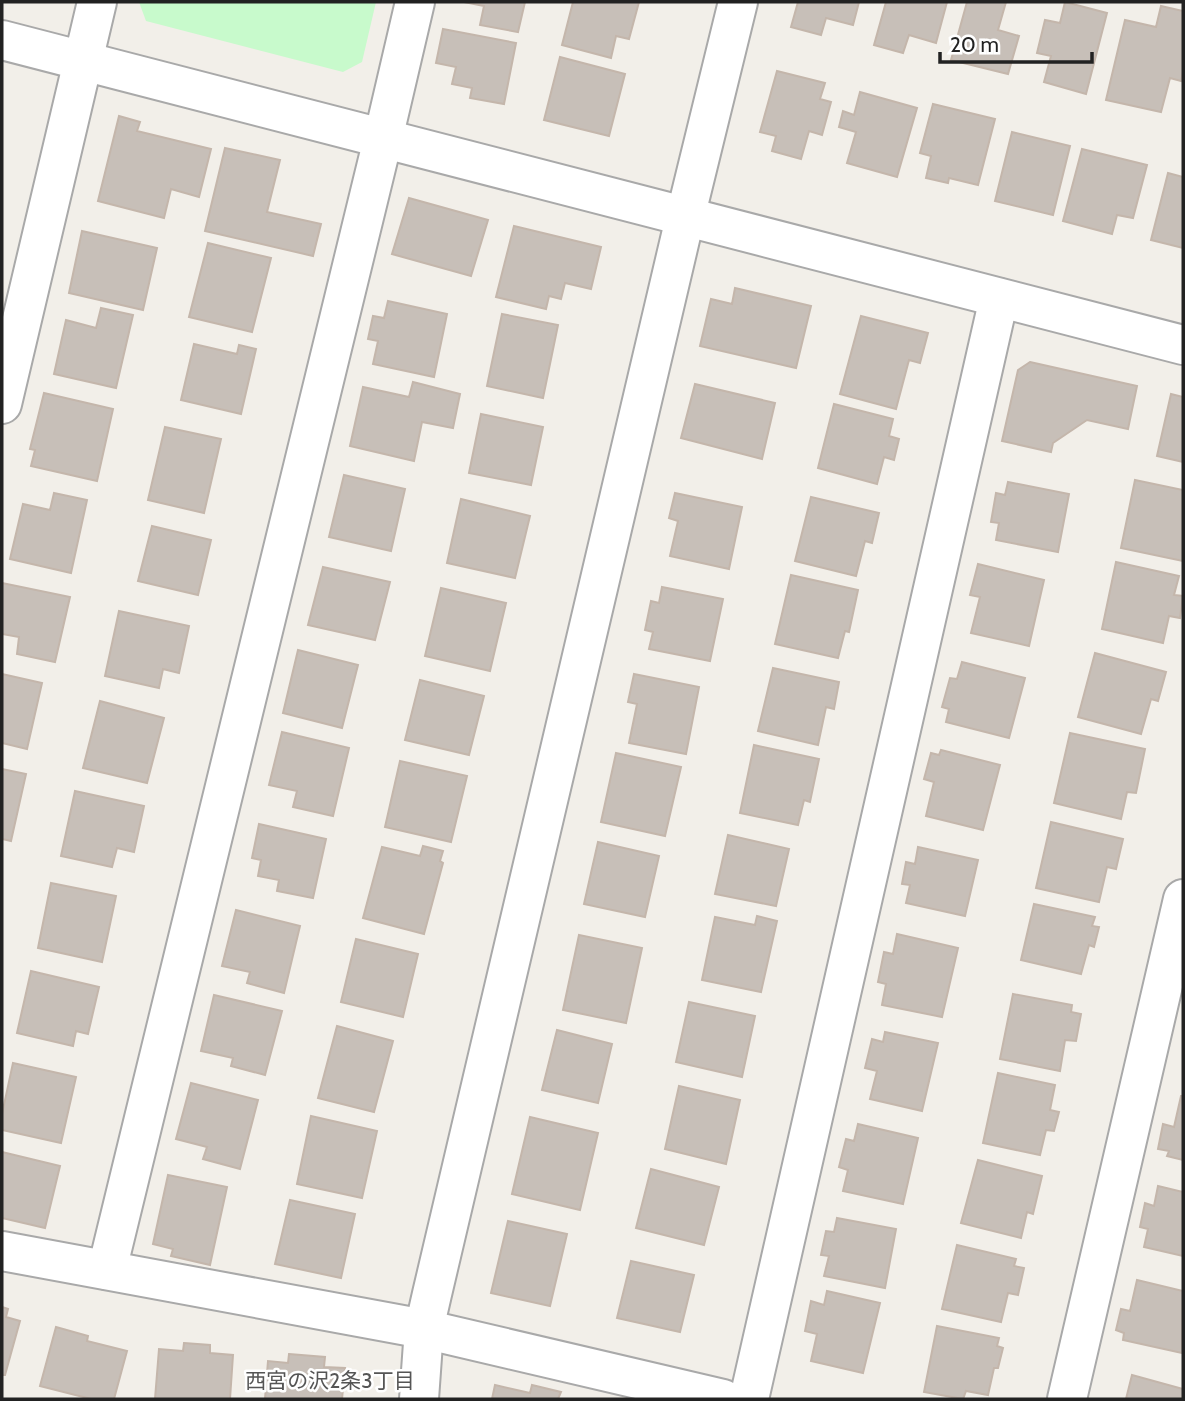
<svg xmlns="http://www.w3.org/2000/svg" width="1185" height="1401" font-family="Cabin,'Noto Sans JP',sans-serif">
<rect width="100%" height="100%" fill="#f2efe9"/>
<path fill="#c8facc" d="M139,2H376L362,62L343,72L146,21Z"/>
<g fill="#c7bfb8" stroke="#c4b6ab" stroke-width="2">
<path d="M464,2H525L518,32L480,25L484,6Z"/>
<path d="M573,2H639L629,39L616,36L611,58L562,45Z"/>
<path d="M798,2H859L853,25L826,18L821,35L791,27Z"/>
<path d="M886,2H947L936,43L909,35L903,53L874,45Z"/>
<path d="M967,2H1006L998,30L1019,36L1008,74L951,60Z"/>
<path d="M1065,2L1107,13L1086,94L1044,82L1051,56L1037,53L1045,20L1060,23Z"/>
<path d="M1161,6L1183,11V72L1181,81L1170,78L1161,112L1106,100L1125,20L1156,27Z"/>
<path d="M443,29L516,43L504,104L470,98L472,88L452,84L456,67L436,63Z"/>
<path d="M560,57L625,74L609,136L544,120Z"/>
<path d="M777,71L825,83L820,99L831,102L822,135L809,131L801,159L772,151L776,136L760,132Z"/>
<path d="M860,92L917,108L897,177L847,163L856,132L839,127L843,111L854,115Z"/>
<path d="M933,104L995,119L978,185L949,178L948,183L926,178L931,156L920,153Z"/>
<path d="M119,116L140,122L137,131L211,149L199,197L171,189L164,218L98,201Z"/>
<path d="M1012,132L1070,146L1053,215L995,201Z"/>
<path d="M225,148L280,160L267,212L321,224L313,256L205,231Z"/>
<path d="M1082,149L1147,165L1133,218L1117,215L1112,234L1063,221Z"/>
<path d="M1168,173L1183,177V248L1151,240Z"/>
<path d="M409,198L488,220L471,276L392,254Z"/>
<path d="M514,226L601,247L591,289L565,283L561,299L549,296L546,309L496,297Z"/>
<path d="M82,231L157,248L143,310L69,293Z"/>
<path d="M208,243L271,258L252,332L189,317Z"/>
<path d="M735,288L811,306L796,368L700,346L711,299L732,304Z"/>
<path d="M388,301L447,314L434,377L373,364L378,341L368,339L373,316L384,318Z"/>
<path d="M101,308L133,315L116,388L54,374L66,320L96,328Z"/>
<path d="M502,314L558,325L543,398L487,386Z"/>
<path d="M861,316L928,333L920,363L909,360L896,409L840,394Z"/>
<path d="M194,344L237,354L239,345L256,349L241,414L181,400Z"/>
<path d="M1030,362L1137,386L1128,429L1087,420L1053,443L1051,452L1002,441L1018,370Z"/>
<path d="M413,382L460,394L453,428L422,422L414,461L350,446L363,387L409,397Z"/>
<path d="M695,384L775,403L762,459L681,438Z"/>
<path d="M44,393L113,409L97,481L31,466L35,450L30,449Z"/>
<path d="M1171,394L1183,397V462L1157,456Z"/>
<path d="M834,404L893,419L889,436L899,439L894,460L884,457L877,484L818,468Z"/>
<path d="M481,414L543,427L531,485L469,473Z"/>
<path d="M165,427L221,439L204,513L148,500Z"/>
<path d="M344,475L405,489L391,551L329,537Z"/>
<path d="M1135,480L1183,490V561L1121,548Z"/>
<path d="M1008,482L1069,494L1058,552L996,540L999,523L991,522L996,493L1005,495Z"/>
<path d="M54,493L87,500L71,573L10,559L23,504L50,510Z"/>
<path d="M675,493L742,507L729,569L670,556L678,521L669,518Z"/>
<path d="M811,497L879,513L872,543L865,541L856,576L795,561Z"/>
<path d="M461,499L530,516L515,578L447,563Z"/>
<path d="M152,526L211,540L198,595L138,581Z"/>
<path d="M1116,562L1179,576L1174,595L1183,596L1180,618L1169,616L1163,643L1102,629Z"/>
<path d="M978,564L1044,580L1029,646L971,633L980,597L970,595Z"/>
<path d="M323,567L390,582L375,640L308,625Z"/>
<path d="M791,575L858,590L849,632L845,631L838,658L775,644Z"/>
<path d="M2,583L70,597L55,662L17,654L19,637L2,634Z"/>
<path d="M662,587L723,599L710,661L649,649L653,632L645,630L651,601L659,603Z"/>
<path d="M441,588L506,603L490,671L425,656Z"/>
<path d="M119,611L189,626L179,673L163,669L159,688L105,676Z"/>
<path d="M298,650L358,665L342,728L283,713Z"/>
<path d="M1095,653L1166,672L1158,701L1151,699L1141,734L1078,717Z"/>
<path d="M962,662L1025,678L1009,738L946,722L949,709L942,707L950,678L957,679Z"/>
<path d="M773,668L839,682L834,709L826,707L818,745L758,731Z"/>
<path d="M2,674L42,683L27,749L2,743Z"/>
<path d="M634,674L699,687L686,754L629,743L637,704L628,702Z"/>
<path d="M420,680L484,696L469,755L405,740Z"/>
<path d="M100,701L164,718L147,783L83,768Z"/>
<path d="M282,732L349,748L333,816L293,807L297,791L269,785Z"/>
<path d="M1070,733L1145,749L1136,793L1127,792L1121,819L1054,803Z"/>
<path d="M754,745L819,759L810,802L804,800L798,825L740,813Z"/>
<path d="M941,750L1000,765L983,830L926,816L934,782L924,779L931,753L939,755Z"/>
<path d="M616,753L681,767L665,836L601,822Z"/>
<path d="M400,761L467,776L451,842L385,827Z"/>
<path d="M2,769L26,774L11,841L2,839Z"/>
<path d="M75,791L144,806L134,852L117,848L112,867L61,856Z"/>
<path d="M1051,822L1123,839L1116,869L1107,867L1099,902L1036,888Z"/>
<path d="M259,824L326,839L313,898L277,891L279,880L258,876L261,860L252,858Z"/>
<path d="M728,835L789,849L776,906L715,894Z"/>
<path d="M598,842L659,856L645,917L584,904Z"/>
<path d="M423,846L443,851L440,861L443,863L424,934L363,918L382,847L420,856Z"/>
<path d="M918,847L978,860L965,916L906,903L910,885L902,884L906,862L915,864Z"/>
<path d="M51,883L116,896L102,962L38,948Z"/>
<path d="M1034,904L1095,917L1092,926L1099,927L1094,947L1089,945L1081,974L1021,960Z"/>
<path d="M236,910L300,926L284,993L247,983L250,972L222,966Z"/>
<path d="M757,916L777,921L761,992L702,980L715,917L755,925Z"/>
<path d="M897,934L958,948L942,1017L882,1005L886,984L878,982L884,952L893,954Z"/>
<path d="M579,935L642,948L626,1023L563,1010Z"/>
<path d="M356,939L418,954L403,1017L341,1002Z"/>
<path d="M31,971L99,987L88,1034L76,1031L73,1046L17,1033Z"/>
<path d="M1013,994L1072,1005L1071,1012L1081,1014L1076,1041L1065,1040L1060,1071L1000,1059Z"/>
<path d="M214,995L282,1011L265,1075L231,1066L233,1058L201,1051Z"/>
<path d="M689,1002L755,1016L742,1077L676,1062Z"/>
<path d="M337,1026L393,1041L374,1112L318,1098Z"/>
<path d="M557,1030L612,1044L598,1103L542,1090Z"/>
<path d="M885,1032L938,1043L922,1111L870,1099L877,1071L865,1068L872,1039L883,1042Z"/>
<path d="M13,1063L76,1077L61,1143L2,1130V1114Z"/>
<path d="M998,1073L1055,1085L1050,1110L1059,1112L1054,1131L1046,1130L1040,1155L983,1143Z"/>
<path d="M191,1083L258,1100L240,1169L203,1159L207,1147L176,1139Z"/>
<path d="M679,1086L740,1100L726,1164L665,1149Z"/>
<path d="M1181,1096H1183V1160L1167,1156L1169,1151L1158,1149L1163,1124L1174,1127Z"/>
<path d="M311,1116L377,1131L362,1198L297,1184Z"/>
<path d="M530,1117L598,1133L580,1210L512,1194Z"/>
<path d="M858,1124L918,1138L903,1204L843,1191L848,1170L839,1167L846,1139L854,1141Z"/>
<path d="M2,1152L60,1166L45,1228L2,1218Z"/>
<path d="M978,1160L1042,1176L1033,1214L1027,1212L1021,1238L961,1223Z"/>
<path d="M651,1169L719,1187L704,1245L636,1228Z"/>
<path d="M168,1175L227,1187L210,1265L171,1256L173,1249L153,1244Z"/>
<path d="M1158,1186L1183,1192V1256L1144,1247L1148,1229L1140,1227L1145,1203L1154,1206Z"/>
<path d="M290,1200L355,1214L341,1278L275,1264Z"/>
<path d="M837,1218L896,1229L885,1288L824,1276L829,1256L821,1255L826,1231L834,1232Z"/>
<path d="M508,1221L567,1234L550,1306L491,1293Z"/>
<path d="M957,1245L1016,1259L1014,1266L1024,1268L1018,1295L1008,1293L1001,1322L942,1309Z"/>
<path d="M631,1261L694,1275L680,1332L617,1318Z"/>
<path d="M1137,1280L1183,1291L1182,1353L1123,1340L1124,1333L1116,1330L1121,1309L1130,1311Z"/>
<path d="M827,1291L880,1303L863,1373L811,1361L817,1334L805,1331L811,1301L824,1305Z"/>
<path d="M2,1307L8,1309L6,1317L20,1321L5,1375H2Z"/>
<path d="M937,1326L999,1338L997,1346L1003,1348L998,1368H994L988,1395L966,1391L963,1399L924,1392Z"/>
<path d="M56,1327L88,1336L87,1341L127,1351L114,1399H91L40,1386Z"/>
<path d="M184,1343L210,1345V1353L233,1355L230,1399H155L159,1349L183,1351Z"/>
<path d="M289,1354L325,1357L324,1367L345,1368L342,1399H265L268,1361L288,1363Z"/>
<path d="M1132,1375L1183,1389V1399H1126Z"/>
<path d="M495,1385L530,1393L532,1385L561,1392L558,1399H492Z"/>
</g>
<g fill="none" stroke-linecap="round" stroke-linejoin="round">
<g stroke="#a9a9a9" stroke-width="42">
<g id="minor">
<path d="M2,40L1183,345"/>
<path d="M2,404L97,2"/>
<path d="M2,1251L424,1329L723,1399"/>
<path d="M107,1270L383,139L415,2"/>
<path d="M419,1399L424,1329L432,1294L685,218L738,2"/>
<path d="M749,1399L999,298"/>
<path d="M1067,1399L1183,899"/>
</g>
</g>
<use href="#minor" stroke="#fff" stroke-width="38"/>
</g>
<g text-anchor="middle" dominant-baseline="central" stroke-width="5" stroke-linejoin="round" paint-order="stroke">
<g font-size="21" fill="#555" stroke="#fff">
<text x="330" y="1380">西宮の沢2条3丁目</text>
</g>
</g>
<rect width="1185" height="1401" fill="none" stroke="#222222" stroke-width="7"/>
<path d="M940 52v10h152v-10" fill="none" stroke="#222222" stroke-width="3.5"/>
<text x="950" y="52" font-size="21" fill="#222222" stroke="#ffffff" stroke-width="5" paint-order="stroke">20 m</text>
</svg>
